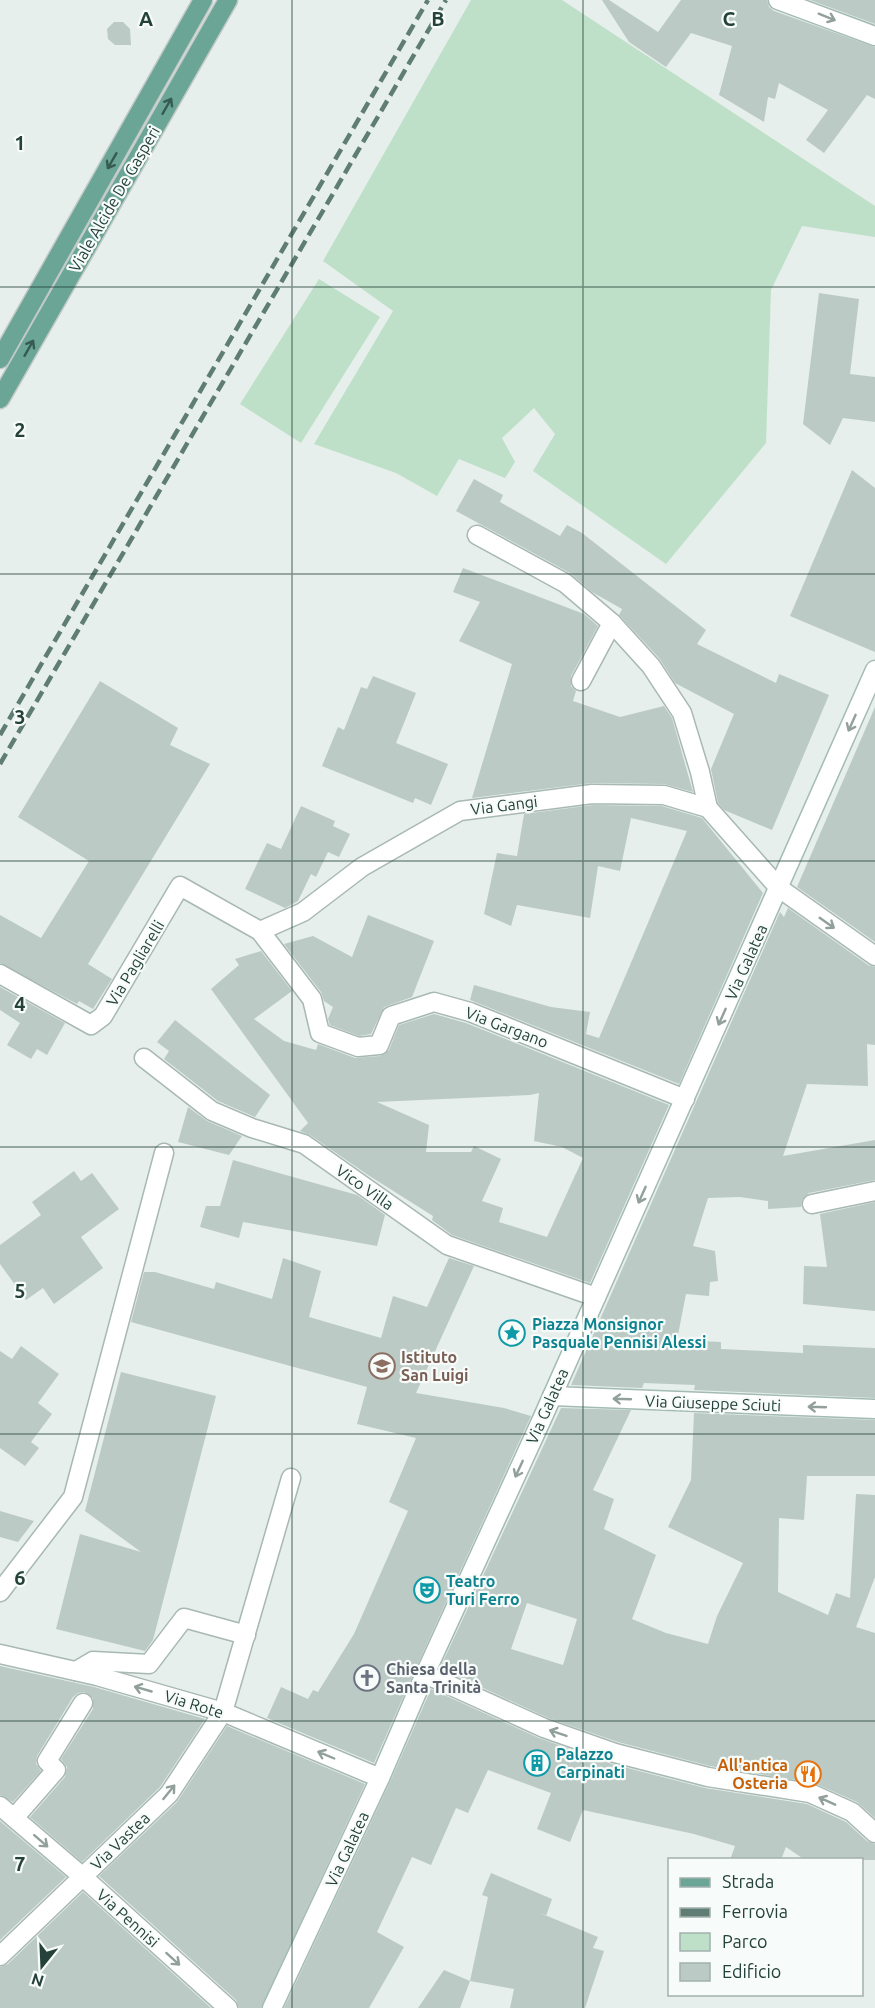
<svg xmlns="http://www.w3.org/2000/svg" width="875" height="2008" font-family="Ubuntu,sans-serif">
<rect width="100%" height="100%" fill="#e6efeb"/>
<g fill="#bfe0c8">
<path d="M471,0H562L875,206V237L802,226L771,290L766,443L666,564L533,471L555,434L534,408L502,438L515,462L505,478L459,459L437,496L396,473L314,444L393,311L323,261Z"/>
<path d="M319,279L380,317L301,443L240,404Z"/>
</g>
<g fill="#bbcac4" fill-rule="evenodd">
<path d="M602,0H609L658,32L681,0H767L769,7L774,11L875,47V99L867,95L824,153L806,140L828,110L779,83L775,99L768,97L764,122L719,95L732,46L691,33L666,67L629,42Z"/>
<path d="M810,0H875V24Z"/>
<path d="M114,22H123L130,29L131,45H115L108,39L107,29Z"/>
<path d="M819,293L859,299L850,374L875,377V422L843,418L830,445L803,424Z"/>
<path d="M852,470L875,488V652L790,616Z"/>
<path d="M474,479L503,495L500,502L560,536L567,525L582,533L706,630L697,644L776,683L779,674L829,695L772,830L724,810L718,803L711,769L734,714L675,683L659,658L619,615L622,609L592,592L570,573L456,511Z"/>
<path d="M463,568L584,614L598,626L571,676V686L576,691L573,701L620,717L664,706L672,718L693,792L664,784L592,783L472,798L512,664L459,641L480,602L453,592Z"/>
<path d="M373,676L416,693L396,743L448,764L431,805L415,798L413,803L322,766L338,727L344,730L361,687L367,689Z"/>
<path d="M100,681L178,728L170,745L210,764L88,964L112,979L93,1009L79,1001L77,1004L0,963V915L41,938L89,861L18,817Z"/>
<path d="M875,707V942L797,887Z"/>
<path d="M593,805L662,806L702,818L763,893L679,1084L470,1000L474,985L551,1007L590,1012L586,1034L599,1038L687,831L631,818L620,871L598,866L590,918L517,905L511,926L484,914L497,853L517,856L524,814Z"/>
<path d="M301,806L335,821L333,826L350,834L339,857L328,852L316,877L311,874L298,901L285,908L245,889L267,843L281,849Z"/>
<path d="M788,908L868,965L875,967V1045L867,1044L868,1086L807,1084L783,1156L875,1140V1180L809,1193L802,1200L801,1207L768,1209V1201L740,1197L708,1198L693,1246L715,1251L718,1281L710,1282L709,1296L686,1294L677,1340L721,1342V1349L803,1353V1345L875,1348V1398L694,1390L695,1385L644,1383L642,1388L571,1385L780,912L784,917Z"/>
<path d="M368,915L434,941L412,997L384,1007L371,1034L359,1036L330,1025L328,1019L333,1007L324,1001L321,992L284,944L313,936L352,957Z"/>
<path d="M261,951L292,991L254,1019L284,1041L316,1050L318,1044L355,1058L380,1056L389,1050L399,1025L434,1014L466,1023L669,1105L590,1283L452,1235L432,1220L433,1216L368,1175L310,1135L300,1131L308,1123L211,989L239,965L235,959ZM539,1093L534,1141L562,1147L583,1158L547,1237L499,1222L503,1208L482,1201L501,1159L474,1146L471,1152H426L429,1125L377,1102L530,1095Z"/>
<path d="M0,987L65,1023L47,1055L37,1049L31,1059L7,1045L20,1023L0,1010Z"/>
<path d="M175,1020L270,1095L255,1117L218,1101L164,1059L169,1051L157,1042Z"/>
<path d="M188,1107L207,1121L242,1136L229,1155L178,1142Z"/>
<path d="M233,1160L357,1195L385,1215L377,1246L243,1222L239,1238L200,1227L206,1206H220Z"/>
<path d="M74,1171L81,1181L92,1173L119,1209L81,1237L103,1268L54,1304L43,1288L26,1300L0,1264V1245L41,1215L32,1202Z"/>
<path d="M875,1202V1311L803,1304L804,1266L827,1267L820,1214Z"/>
<path d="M283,1258L321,1271L309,1317L381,1338L393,1296L427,1307L449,1258L474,1266L416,1393L504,1408L531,1416L415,1670L374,1763L267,1718L281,1687L308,1699L313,1690L318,1692L354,1634L408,1511L389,1502L416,1438L357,1424L367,1387L131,1322L144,1272H155L214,1289L216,1282L272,1299Z"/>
<path d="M21,1346L59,1374L38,1403L52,1414L31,1442L39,1448L25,1466L0,1448V1351L12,1359Z"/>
<path d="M121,1372L216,1396L153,1640L145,1651L56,1629L80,1534L141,1552L85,1511Z"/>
<path d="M561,1408L631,1410L593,1490L614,1499L604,1529L656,1555L632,1619L666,1633L708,1644L717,1616L743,1563L668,1527L691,1480L694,1413L875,1420V1476H807L804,1520L779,1518L778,1592L828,1615L836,1593L850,1598L856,1494L875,1495V1577L856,1627L875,1633V1818L857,1802L814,1783L710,1766L618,1742L548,1718L440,1668ZM527,1603L577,1619L563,1665L511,1649Z"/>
<path d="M0,1511L34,1521L18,1542L0,1537Z"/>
<path d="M0,1666L94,1687L205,1719L160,1787L82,1862L30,1817L65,1777L67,1767L61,1759L93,1709V1698L84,1692L78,1693L73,1697L37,1756L36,1764L41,1771L13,1802L0,1795Z"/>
<path d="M431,1689L539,1738L612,1764L705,1788L807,1804L846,1822L867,1841L875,1844V1860H805L786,1847L781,1860H730L735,1846L694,1834L583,1810L570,1842L537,1829L551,1793L488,1770L468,1813L456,1808L431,1865L412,1857L377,1932L404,1947L369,2008H284L390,1782Z"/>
<path d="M227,1726L365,1784L261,2008H239L236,2000L99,1876L177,1802Z"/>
<path d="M0,1821L66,1877L0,1940Z"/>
<path d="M491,1873L552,1899L546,1916L540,1913L598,1937L593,1948L604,1951L585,2008H510L514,1989L470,1981L488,1897L482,1895Z"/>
<path d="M83,1892L211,2008H0V1967L8,1964Z"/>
<path d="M444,1970L470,1981L460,2008H418Z"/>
</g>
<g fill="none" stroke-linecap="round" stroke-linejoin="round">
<g stroke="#a8b8b2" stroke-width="21">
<g id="lane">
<path d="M0,1592L73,1497L164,1153"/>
<path d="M76,1671L93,1661L149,1664L184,1618L246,1635"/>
<path d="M223,1712L291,1478"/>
</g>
</g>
<g stroke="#a8b8b2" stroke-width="21">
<g id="street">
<path d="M477,535L565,583L612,623L651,666L682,713L700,772L708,808"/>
<path d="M581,681L612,623"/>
<path d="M260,931L303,912L362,867L460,811L592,794L664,795L708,808L779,888L875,956"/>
<path d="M0,974L91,1025L103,1016L180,886L260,931L312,999L320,1033L358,1047L379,1045L391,1016L434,1002L470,1012L685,1099"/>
<path d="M144,1058L212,1111L252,1128L304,1144L447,1245L596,1297"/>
<path d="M812,1204L875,1191"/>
<path d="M0,1654L97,1676L223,1712L380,1778"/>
<path d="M425,1674L544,1728L615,1753L708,1777L810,1793L852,1812L875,1833"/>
<path d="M0,1806L83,1877L228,2008"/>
<path d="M14,1818L56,1770L47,1761L83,1703"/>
<path d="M0,1956L169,1794L223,1712"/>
</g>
</g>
<g stroke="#a4bbb3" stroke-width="21">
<g id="secondary">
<path d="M778,0L875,36"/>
<path d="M552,1396L875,1409"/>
<path d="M272,2008L380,1778L425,1674L542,1419L875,670"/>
</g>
</g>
<g stroke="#c2cac8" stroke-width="21">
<g id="primary">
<path d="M0,359L203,0"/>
<path d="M0,399L228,0"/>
</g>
</g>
<use href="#lane" stroke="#fff" stroke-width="18"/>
<use href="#street" stroke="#fff" stroke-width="18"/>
<use href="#secondary" stroke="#fff" stroke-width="18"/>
<use href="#primary" stroke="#6aa596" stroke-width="18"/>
<g stroke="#5f7d75" stroke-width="4.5" stroke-dasharray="12 6" stroke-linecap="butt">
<path d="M0,735L428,0"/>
<path d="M0,764L446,0"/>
</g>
</g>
<defs><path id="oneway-shaft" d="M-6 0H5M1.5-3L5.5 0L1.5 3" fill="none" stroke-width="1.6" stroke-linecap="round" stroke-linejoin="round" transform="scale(1.5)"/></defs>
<g stroke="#92a09c">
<use href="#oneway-shaft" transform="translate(827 17) rotate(22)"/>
<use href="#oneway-shaft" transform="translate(852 723) rotate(114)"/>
<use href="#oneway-shaft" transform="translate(827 923) rotate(35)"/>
<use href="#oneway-shaft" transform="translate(722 1017) rotate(114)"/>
<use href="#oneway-shaft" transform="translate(642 1195) rotate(114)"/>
<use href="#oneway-shaft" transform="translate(622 1399) rotate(-178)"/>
<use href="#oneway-shaft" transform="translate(817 1407) rotate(-178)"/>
<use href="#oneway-shaft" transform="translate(519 1469) rotate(115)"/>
<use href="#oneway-shaft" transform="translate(143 1689) rotate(-164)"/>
<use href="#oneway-shaft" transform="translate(558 1733) rotate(-161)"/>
<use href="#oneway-shaft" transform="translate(326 1755) rotate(-157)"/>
<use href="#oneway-shaft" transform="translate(169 1792) rotate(-51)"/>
<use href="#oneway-shaft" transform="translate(827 1801) rotate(-156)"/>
<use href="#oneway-shaft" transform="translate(41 1841) rotate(41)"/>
<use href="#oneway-shaft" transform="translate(173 1959) rotate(42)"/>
</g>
<g stroke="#365b51">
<use href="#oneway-shaft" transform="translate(167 106) rotate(-60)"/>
<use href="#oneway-shaft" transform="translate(112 161) rotate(120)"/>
<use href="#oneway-shaft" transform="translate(29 348) rotate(-60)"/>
</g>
<path fill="none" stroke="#24423a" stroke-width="1.5" stroke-opacity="0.55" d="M292,0V2008M583,0V2008M0,287H875M0,574H875M0,861H875M0,1147H875M0,1434H875M0,1721H875"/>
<defs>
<g id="sight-ring" transform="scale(1.35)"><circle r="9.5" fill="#f7fbf9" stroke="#0f9aa8" stroke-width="1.5"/><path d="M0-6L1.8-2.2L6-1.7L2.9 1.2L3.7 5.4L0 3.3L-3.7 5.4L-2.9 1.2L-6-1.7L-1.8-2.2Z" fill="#0f9aa8"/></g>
<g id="school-ring" transform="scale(1.35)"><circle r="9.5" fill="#f7fbf9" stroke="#8d6e63" stroke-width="1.5"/><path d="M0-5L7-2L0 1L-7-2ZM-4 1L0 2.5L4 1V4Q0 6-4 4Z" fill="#8d6e63"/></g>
<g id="theatre-ring" transform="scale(1.35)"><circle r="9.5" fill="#f7fbf9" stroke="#0f9aa8" stroke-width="1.5"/><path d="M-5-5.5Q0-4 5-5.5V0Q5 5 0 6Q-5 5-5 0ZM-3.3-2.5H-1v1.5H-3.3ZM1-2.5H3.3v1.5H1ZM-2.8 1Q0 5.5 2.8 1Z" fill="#0f9aa8"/></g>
<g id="church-ring" transform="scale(1.35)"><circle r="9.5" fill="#f7fbf9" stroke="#6b7280" stroke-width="1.5"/><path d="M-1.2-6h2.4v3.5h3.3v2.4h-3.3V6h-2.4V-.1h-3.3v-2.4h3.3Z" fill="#6b7280"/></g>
<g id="building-ring" transform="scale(1.35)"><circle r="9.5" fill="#f7fbf9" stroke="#0f9aa8" stroke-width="1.5"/><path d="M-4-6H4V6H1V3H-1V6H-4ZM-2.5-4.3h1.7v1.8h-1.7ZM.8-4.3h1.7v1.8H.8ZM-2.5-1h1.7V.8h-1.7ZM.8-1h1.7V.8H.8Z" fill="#0f9aa8"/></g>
<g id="restaurant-ring" transform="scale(1.35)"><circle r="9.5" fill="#f7fbf9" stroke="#e8710a" stroke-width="1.5"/><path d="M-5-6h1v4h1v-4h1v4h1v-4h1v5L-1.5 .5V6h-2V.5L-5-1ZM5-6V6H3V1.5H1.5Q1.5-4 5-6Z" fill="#e8710a"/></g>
</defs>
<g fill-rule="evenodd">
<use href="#sight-ring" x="512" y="1333"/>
<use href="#school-ring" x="382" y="1366"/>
<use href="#theatre-ring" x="427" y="1590"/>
<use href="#church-ring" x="367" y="1678"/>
<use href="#building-ring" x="537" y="1763"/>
<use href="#restaurant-ring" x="808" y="1774"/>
</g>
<g text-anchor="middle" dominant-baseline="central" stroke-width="4.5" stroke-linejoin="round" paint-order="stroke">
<g font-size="16" fill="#24423a" stroke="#f7fbf9">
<text transform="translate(114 199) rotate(-60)">Viale Alcide De Gasperi</text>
<text transform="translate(504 805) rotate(-7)">Via Gangi</text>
<text transform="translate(746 962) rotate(-66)">Via Galatea</text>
<text transform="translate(135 963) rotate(-59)">Via Pagliarelli</text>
<text transform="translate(507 1027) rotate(21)">Via Gargano</text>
<text transform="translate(365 1187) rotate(35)">Vico Villa</text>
<text transform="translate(713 1403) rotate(2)">Via Giuseppe Sciuti</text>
<text transform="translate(547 1406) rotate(-66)">Via Galatea</text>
<text transform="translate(194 1704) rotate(17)">Via Rote</text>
<text transform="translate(120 1841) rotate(-44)">Via Vastea</text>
<text transform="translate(347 1849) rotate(-65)">Via Galatea</text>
<text transform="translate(128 1918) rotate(42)">Via Pennisi</text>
</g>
<g font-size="16" font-weight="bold" fill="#0d838f" stroke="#f7fbf9" text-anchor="start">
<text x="532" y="1324">Piazza Monsignor<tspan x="532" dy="18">Pasquale Pennisi Alessi</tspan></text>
<text x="446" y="1581">Teatro<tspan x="446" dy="18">Turi Ferro</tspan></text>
<text x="556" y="1754">Palazzo<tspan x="556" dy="18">Carpinati</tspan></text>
</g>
<g font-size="16" font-weight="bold" fill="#785e54" stroke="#f7fbf9" text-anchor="start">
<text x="401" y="1357">Istituto<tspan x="401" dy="18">San Luigi</tspan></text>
</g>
<g font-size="16" font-weight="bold" fill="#5b616d" stroke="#f7fbf9" text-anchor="start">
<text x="386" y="1669">Chiesa della<tspan x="386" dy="18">Santa Trinità</tspan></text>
</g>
<g font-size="16" font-weight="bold" fill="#c56008" stroke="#f7fbf9" text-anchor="end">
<text x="788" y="1765">All'antica<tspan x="788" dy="18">Osteria</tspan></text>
</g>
</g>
<g font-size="20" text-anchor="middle" font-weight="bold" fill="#24423a" stroke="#f7fbf9" stroke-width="4.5" stroke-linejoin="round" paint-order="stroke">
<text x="146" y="26">A</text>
<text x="438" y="26">B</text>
<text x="729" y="26">C</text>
<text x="20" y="150">1</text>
<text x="20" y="437">2</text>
<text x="20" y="724">3</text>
<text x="20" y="1011">4</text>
<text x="20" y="1298">5</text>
<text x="20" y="1585">6</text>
<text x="20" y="1871">7</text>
</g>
<rect x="668" y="1858" width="195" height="138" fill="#f7fbf9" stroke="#a3b1ad" stroke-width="1.5"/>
<rect x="680" y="1878" width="30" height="9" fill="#6aa596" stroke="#a3b1ad" stroke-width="1.5"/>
<text x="722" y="1888" font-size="18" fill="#24423a">Strada</text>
<rect x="680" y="1908" width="30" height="9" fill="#5f7d75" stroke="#a3b1ad" stroke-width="1.5"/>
<text x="722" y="1918" font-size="18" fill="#24423a">Ferrovia</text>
<rect x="680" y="1933" width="30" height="18" fill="#bfe0c8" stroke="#a3b1ad" stroke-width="1.5"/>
<text x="722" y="1948" font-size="18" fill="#24423a">Parco</text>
<rect x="680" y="1963" width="30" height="18" fill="#bbcac4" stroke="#a3b1ad" stroke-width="1.5"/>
<text x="722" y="1978" font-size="18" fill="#24423a">Edificio</text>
<g transform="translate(42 1966) rotate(198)" stroke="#f7fbf9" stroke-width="4.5" paint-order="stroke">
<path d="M0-4.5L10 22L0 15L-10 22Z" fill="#24423a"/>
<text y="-9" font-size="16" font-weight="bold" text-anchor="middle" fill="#24423a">N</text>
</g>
</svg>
